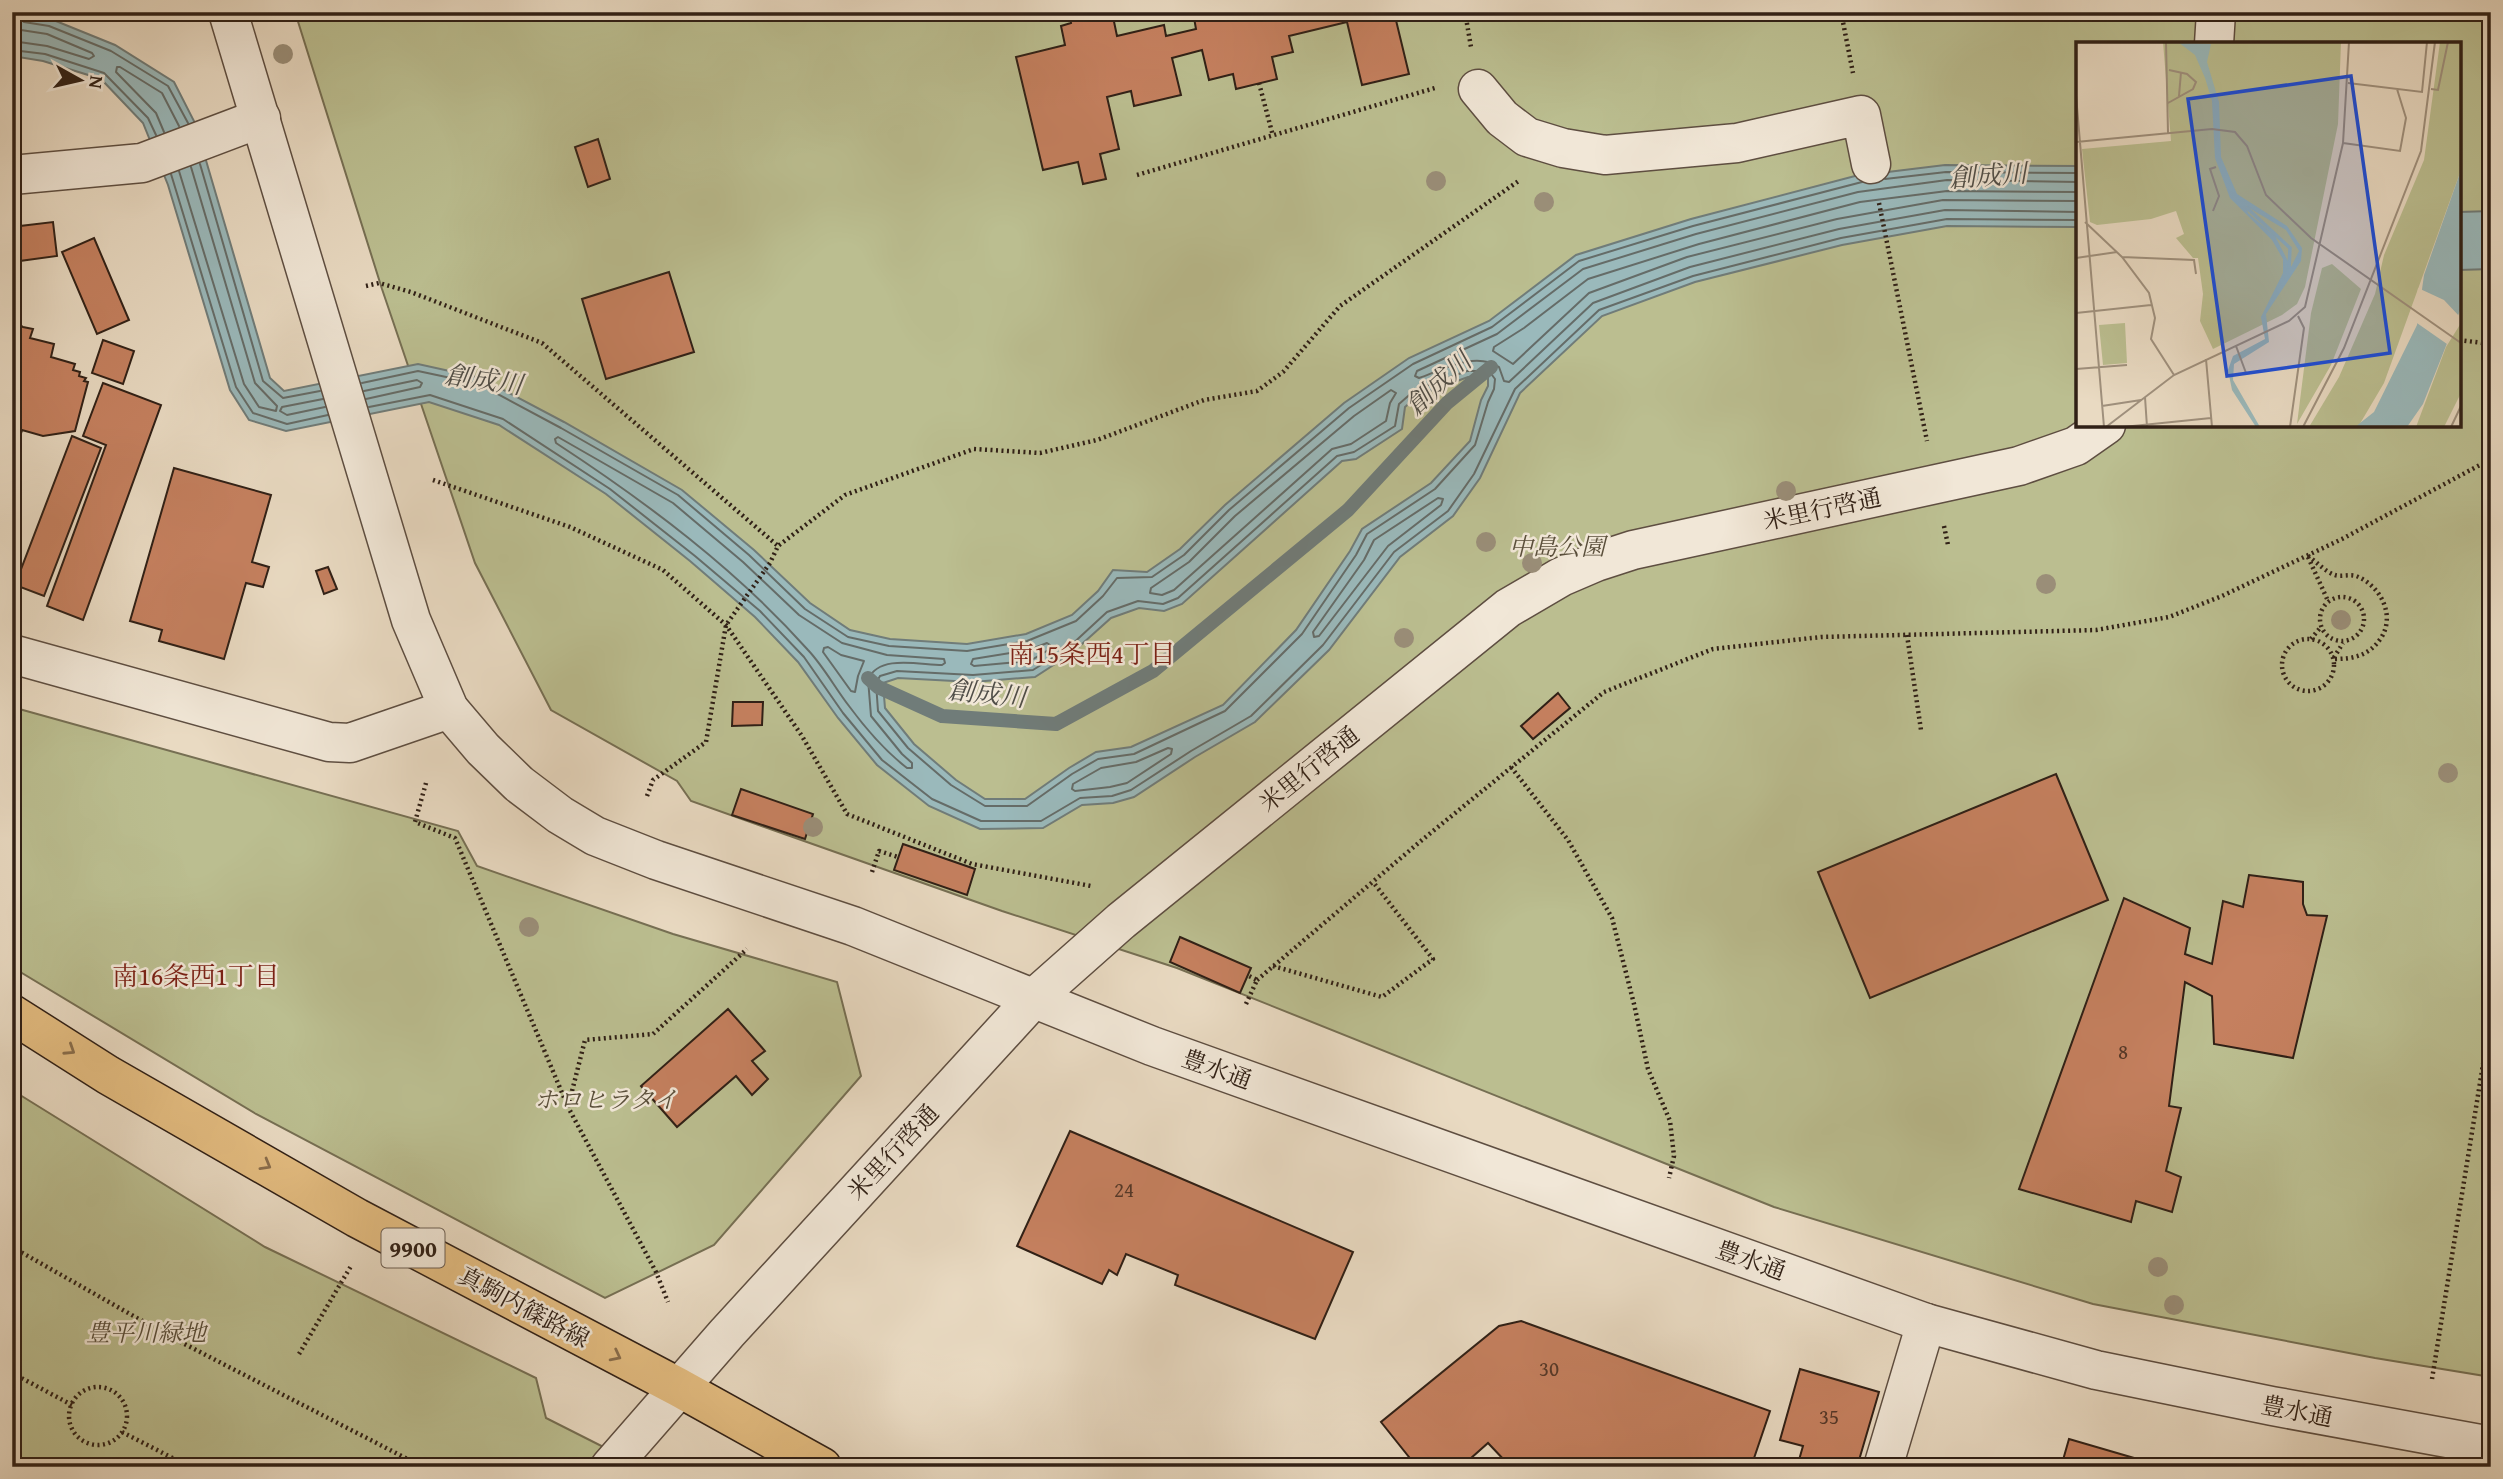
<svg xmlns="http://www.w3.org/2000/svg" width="2503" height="1479" font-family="'Gentium Book Plus','Noto Serif JP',serif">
<rect width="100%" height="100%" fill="#e9dac2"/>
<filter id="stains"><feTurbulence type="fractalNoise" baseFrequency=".00286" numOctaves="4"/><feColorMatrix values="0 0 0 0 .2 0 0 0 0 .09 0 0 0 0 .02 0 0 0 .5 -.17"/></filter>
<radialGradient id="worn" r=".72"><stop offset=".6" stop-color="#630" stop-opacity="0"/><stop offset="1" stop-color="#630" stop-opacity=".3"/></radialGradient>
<g fill="#bbbe90" stroke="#766f53" stroke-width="2" fill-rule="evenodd">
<path d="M295,12H2491V1377L2375,1358L2093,1304L1774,1207L1177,968L1002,911L691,801L677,781L551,710L475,563L382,289ZM2078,44H2459V425H2078Z"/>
<path d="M12,707L458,831L477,866L673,934L837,982L861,1076L714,1245L605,1298L256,1114L12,967Z"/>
<path d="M12,1090L265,1247L536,1378L546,1418L643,1467H12Z"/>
</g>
<g fill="#9ab9bb" stroke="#707c79" stroke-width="2" fill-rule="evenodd">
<path d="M12,14L51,19L115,45L174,82L195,123L270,378L284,391L418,364L481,378L564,422L682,490L754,550L810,603L850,630L890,639L967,644L1026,634L1072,615L1098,591L1113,570L1147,572L1180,549L1225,505L1344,403L1409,358L1489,321L1576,255L1691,219L1855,176L1945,165L2078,166V227L1947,226L1842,245L1695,282L1602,316L1520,393L1480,478L1453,516L1400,557L1329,650L1255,722L1195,757L1134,797L1113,803L1082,805L1043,828L980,829L929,806L877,765L838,718L798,662L755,617L690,561L606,494L499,425L429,402L286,431L249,420L230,390L168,185L143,123L101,79L43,61L12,56ZM1468,377L1488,378V386L1481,400L1470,441L1431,483L1362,529L1350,551L1296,630L1223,705L1131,747L1096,752L1069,768L1025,799H985L956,780L914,744L885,708L883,683L898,678L973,682L1035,677L1072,653L1111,618L1139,608L1164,611L1182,604L1342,461L1356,459L1402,429L1405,407L1419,395Z"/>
<path d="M2491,211V269L2459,270V212Z"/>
</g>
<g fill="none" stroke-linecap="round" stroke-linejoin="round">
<g stroke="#656c68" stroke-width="2">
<path d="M19,12L20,18L24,22L49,26L111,51L168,86L188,123"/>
<path d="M12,22L21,30L47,34L92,53L94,56L89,59L47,46L12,41"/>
<path d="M12,50L45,54L104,73L148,118L156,135"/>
<path d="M164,132L156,113L116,72L117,67H120L162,93L179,126"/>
<path d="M200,164L263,381L283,398L320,391"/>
<path d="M179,171L244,384L259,407L276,411L277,406L255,383L191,167"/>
<path d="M171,174L236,387L253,413L287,424L328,415"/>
<path d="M1885,179L1946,172L2078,173"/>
<path d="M2078,182L1947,180L1858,192L1696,234L1583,269L1497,334L1417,371L1415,376L1419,378C1442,370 1475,351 1499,367L1504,381L1509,382L1593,303L1690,267L1839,229L1945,210L2078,212"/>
<path d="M2078,192L1947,191L1860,202L1699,244L1588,279L1524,328L1494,347L1493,351L1513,364L1589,293L1687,257L1837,219L1943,200L2078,201"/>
<path d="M1467,371H1489L1495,379L1494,389L1488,402L1475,445L1435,489L1367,534L1356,555L1302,634L1225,711L1134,754L1098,759L1072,774L1027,806H985L951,785L908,748L878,711L876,683L880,676L897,671L973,675L1033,670L1068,648L1107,612L1138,601L1163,604L1178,598L1337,456L1354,452L1395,426L1399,404L1415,390Z"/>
<path d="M362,383L418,371L479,384L561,428L678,495L749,555L805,609L848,637L889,646L967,651L1027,641L1076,621L1103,596L1117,578L1152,577L1184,555L1229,510L1349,408L1413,364L1492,327L1579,261L1693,226L1862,182"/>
<path d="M1391,390L1396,393L1390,403L1386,421L1351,444L1332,449L1174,590L1162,595L1150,593L1151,588L1189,562L1235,516L1354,416Z"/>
<path d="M364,391L417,380L422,383L420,387L366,399"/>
<path d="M323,399L282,407L280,411L287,415L325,407"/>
<path d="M369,407L430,395L503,419L610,489L695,556L760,611L804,657L843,713L882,760L932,799L981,821H1041L1080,798L1112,796L1131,790L1191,751L1251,716L1323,645L1394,552L1448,511L1474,474L1515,389L1599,310L1693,276L1841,238L1947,219L2078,220"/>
<path d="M558,437L673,503L743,562L799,615L842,643L887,655L944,659L945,663L942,665C920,665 880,654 868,679L871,716L902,754L912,763V768H907C885,751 866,729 849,706C835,688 824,667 808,650C736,569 646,502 556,443L555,439Z"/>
<path d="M1438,498L1443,499L1441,505L1388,546L1319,636L1314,637L1313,632L1364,560L1374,540Z"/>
<path d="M1047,643L1050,645V649L1030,661L974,666L971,664L973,659L1029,650Z"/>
<path d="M828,647L841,655L864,661L858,676L855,692L851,691L823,652L824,648Z"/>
<path d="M1168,748L1172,749L1171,754L1127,783L1110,787L1075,791L1072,789L1073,784L1101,768L1136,762Z"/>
</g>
<path stroke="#707c79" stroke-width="14" d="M868,678L878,687L942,716L1056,724L1153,671L1348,510L1447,403L1491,367"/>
</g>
<g fill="#c5805f" stroke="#302016" stroke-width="2">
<path d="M1069,12H1112L1117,36L1164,25L1166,36L1196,29L1193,12H1394L1409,74L1362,85L1347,22L1289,36L1293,52L1272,57L1277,79L1236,89L1233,74L1209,80L1202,50L1172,58L1181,95L1134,106L1131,91L1107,97L1119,149L1100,154L1106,179L1083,184L1078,162L1043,170L1016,57L1065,45L1061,26L1071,23Z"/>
<path d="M598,139L610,179L588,187L575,147Z"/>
<path d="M53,222L57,256L12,262V227Z"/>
<path d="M94,238L129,320L97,334L62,252Z"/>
<path d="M669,272L694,352L606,379L582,299Z"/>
<path d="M12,319L23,327L33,329L30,338L54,344L51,357L75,364L73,370L80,372L79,376L86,378L84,381L88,382L75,431L43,436L22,430L12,465Z"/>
<path d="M103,340L134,351L123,384L92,373Z"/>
<path d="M103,383L161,405L83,620L47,606L106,445L83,436Z"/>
<path d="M72,436L101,448L44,596L15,585Z"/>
<path d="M174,468L271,495L252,562L269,567L263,587L246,583L224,659L159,641L162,630L130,621Z"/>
<path d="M328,567L337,589L324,594L316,571Z"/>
<path d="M1558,693L1570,708L1533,739L1521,726Z"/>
<path d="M733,702H763L762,725L732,726Z"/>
<path d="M2056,774L2108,900L1870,998L1818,872Z"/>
<path d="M741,789L813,814L805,839L732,815Z"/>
<path d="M903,844L975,869L967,895L894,870Z"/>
<path d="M2249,875L2303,882V904L2307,915L2327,916L2293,1058L2214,1044L2212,996L2185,982L2169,1106L2181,1108L2166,1171L2181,1177L2172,1212L2136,1201L2131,1222L2019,1189L2124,898L2190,928L2185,954L2212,964L2223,901L2243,907Z"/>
<path d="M1180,937L1251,968L1240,993L1170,962Z"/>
<path d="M728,1009L765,1051L752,1061L768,1079L752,1095L736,1076L677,1127L641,1086Z"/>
<path d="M1070,1131L1353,1252L1315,1339L1175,1285L1178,1275L1126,1254L1117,1275L1109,1270L1102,1284L1017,1246Z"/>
<path d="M1521,1321L1770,1411L1751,1467H1503L1506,1462L1488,1443L1461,1467H1417L1381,1422L1499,1326Z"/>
<path d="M1800,1369L1879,1392L1857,1467H1797L1803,1446L1780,1440Z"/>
<path d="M2069,1439L2165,1467H2061Z"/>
</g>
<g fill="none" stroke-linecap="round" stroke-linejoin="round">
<g stroke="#5e4e41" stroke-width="41">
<g id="minor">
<path d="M228,12L411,620L449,709L483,749L519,784L560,815L595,836L656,860L853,926L1152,1046L1926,1323L2096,1370L2272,1406L2491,1446"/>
<path d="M2214,44L2216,12"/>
<path d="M1478,89L1502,118L1527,137L1563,148L1605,155L1737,143L1861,115L1871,164"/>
<path d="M12,175L142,163L261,118"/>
<path d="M12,654L329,742L350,743L449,709"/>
<path d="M610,1467L727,1333L1033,999L1121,921L1508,608L1561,577L1596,562L1633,550L2019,466L2076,446L2106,425"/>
<path d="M1883,1467L1926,1323"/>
</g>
</g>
<g stroke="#302016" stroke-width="41">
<path id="major" d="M12,1014L108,1075L357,1218L678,1387L822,1467"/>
</g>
<g stroke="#302016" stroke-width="4.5" stroke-dasharray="2 3.5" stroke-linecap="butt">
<path d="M1465,12L1471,47"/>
<path d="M1841,12L1853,73"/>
<path d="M1259,83L1273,136"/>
<path d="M1137,175L1435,88"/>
<path d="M1879,203L1927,441"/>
<path d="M366,286L379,283L411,292L542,343L778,546"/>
<path d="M2459,340L2491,344"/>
<path d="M433,480L570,527L663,570L726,625L802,736L847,814L972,864L1091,886"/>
<path d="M1944,526L1948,545"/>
<path d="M2308,556C2316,561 2325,572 2335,575C2341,577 2349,574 2356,576C2380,585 2396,615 2381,638C2369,656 2353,659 2333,659L2343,643"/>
<path d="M2308,557L2328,601"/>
<circle cx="2342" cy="619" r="22"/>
<path d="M1907,635L1921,730"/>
<path d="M2311,639L2320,628"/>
<circle cx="2308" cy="665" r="26"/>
<path d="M1511,767L1568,840L1612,918L1634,1004L1648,1069L1670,1121L1674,1156L1669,1178"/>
<path d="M426,783L415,822L455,838L568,1107L656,1272L668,1302"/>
<path d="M647,796L653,780L706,742L726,625L770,563L778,546L845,495L974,449L1040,453L1097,440L1204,400L1257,391L1283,372L1340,306L1520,180"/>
<path d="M872,872L879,851L898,857"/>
<path d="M1273,966L1382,997L1433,959L1373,882"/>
<path d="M1257,980L1422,840L1604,692L1713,649L1821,637L2096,630L2169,617L2222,596L2342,539L2491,459"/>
<path d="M1246,1004L1257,980L1247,975"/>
<path d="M568,1107L585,1040L653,1034L747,949"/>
<path d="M12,1247L167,1335L423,1467"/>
<path d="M299,1354L351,1266"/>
<path d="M12,1373L72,1405"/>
<path d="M2432,1379L2491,1015"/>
<circle cx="98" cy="1416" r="29"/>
<path d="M122,1432L190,1467"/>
</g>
<use href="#minor" stroke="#f1e7d7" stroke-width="38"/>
<use href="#major" stroke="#e4bd81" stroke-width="38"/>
</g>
<g fill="#9a8e78">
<circle cx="283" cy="54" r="10"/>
<circle cx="1436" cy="181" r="10"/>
<circle cx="1544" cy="202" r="10"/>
<circle cx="1786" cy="491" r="10"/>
<circle cx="1486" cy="542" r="10"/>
<circle cx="1532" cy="563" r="10"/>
<circle cx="2046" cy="584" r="10"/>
<circle cx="2341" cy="620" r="10"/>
<circle cx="1404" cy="638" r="10"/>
<circle cx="2448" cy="773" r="10"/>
<circle cx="813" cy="827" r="10"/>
<circle cx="529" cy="927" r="10"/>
<circle cx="2158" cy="1267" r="10"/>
<circle cx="2174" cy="1305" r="10"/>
</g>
<defs><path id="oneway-chevron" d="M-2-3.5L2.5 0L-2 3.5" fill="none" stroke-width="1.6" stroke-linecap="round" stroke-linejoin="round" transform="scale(1.75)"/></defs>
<g stroke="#8a6e4c">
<use href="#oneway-chevron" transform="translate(70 1050) rotate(33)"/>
<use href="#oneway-chevron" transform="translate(266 1165) rotate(30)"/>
<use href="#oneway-chevron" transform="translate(616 1356) rotate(27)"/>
</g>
<g text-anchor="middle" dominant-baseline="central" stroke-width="5" stroke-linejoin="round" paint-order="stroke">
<g font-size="21" fill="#553828">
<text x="2123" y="1051">8</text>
<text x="1124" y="1189">24</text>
<text x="1549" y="1368">30</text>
<text x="1829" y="1416">35</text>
</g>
<rect fill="#f1e7d7" stroke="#6a5c50" stroke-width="2" x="381.5" y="1228.5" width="63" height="39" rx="5"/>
<g font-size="23" font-weight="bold" fill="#302016">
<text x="413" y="1248">9900</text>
</g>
<g font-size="24" fill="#302016" stroke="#f1e7d7">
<text transform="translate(1822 509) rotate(-12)">米里行啓通</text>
<text transform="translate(1309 769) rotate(-39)">米里行啓通</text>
<text transform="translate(1217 1069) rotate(20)">豊水通</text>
<text transform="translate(893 1152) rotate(-47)">米里行啓通</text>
<text transform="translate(1751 1260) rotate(20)">豊水通</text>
<text transform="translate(524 1307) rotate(28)">真駒内篠路線</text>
<text transform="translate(2297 1411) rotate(11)">豊水通</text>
</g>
<g font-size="24" font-style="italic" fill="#5a4f3b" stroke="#f1e7d7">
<text x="1557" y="546">中島公園</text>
<text x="606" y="1099">ホロヒラタイ</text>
<text x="146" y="1332">豊平川緑地</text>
</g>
<g font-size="26" font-style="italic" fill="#504e48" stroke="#f1e7d7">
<text transform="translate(1988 175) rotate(-4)">創成川</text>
<text transform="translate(484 379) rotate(8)">創成川</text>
<text transform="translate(1438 383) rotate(-43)">創成川</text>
<text transform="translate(987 693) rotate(6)">創成川</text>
</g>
<g font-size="26" fill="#7a1f14" stroke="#f1e7d7">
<text x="1092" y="653">南15条西4丁目</text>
<text x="196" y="975">南16条西1丁目</text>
</g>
</g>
<g transform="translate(2076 42)">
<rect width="385" height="385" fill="#e9dac2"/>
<path d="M87,0H265L262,82L229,245L221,262L206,273L137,307L124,279L127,252L122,216H117L100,196L108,192L100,169L75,177L21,183L14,180L6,107L95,99ZM364,0H385V128L308,341L282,385H233L263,335L299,252L308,213L348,118ZM256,222L285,247L255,323L221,382L235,271L246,226ZM49,281L51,321L27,323L23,283ZM385,281V351L368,385H340L370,305Z" fill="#bbbe90"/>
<path d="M102,0L135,2L131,20L143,60L145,115L161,152L211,184L226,206L225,219L190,272L193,300L158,322L157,338L184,385H180L156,348L152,328L157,314L189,297L185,275L207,231V217L196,198L154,156L139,116L136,59L129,36L119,13ZM170,164L210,188L223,209L215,225L199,194L172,171ZM385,128V266L347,362L331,385H279L298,370L341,283L348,233Z" fill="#9ab9bb" fill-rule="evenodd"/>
<path d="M342,246L368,258L384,275L371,302L338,279Z" fill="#e9dac2"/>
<path fill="none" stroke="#9ab9bb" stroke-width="3.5" d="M170,165L214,206L213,227"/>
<path fill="none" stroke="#9f907d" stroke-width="2" d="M90,0L92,91M272,41L346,50L351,0M355,47L362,48L372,0M0,53L28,385M103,54L105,30M92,61L117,47L120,40L111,32L93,28M0,100L136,87L159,90L171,104L190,153L235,196L385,301M267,101L324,109L330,76L321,47M137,169L143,154L134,127L140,125M9,180L46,215L73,251L79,276L75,297L98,333M46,215L118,218L120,232M0,216L41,210M0,271L75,263M160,304L170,331M130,317L136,385M0,327L51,323M69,355L71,385M26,364L65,358M30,385L98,333L213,279L229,265L267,101L273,0M47,385L135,376M214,385L228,286L222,274M227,385L268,306L345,109L359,0M375,385L385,364"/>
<path fill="#1d4ed8" fill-opacity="0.15" stroke="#1d4ed8" stroke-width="3.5" d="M275,34L314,311L151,334L112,57Z"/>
<rect width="385" height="385" fill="none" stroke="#302016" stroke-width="3.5"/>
</g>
<rect width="2503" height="1479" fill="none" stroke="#e9dac2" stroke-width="42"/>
<rect x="14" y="14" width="2475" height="1451" fill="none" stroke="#302016" stroke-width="3.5"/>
<rect x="21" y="21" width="2461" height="1437" fill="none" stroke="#302016" stroke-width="2"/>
<g transform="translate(80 80) rotate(98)" stroke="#f1e7d7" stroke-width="5" paint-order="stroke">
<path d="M0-5L12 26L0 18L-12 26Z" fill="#302016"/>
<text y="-10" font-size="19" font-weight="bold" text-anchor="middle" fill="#302016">N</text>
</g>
<rect width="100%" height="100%" filter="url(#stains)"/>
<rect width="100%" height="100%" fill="url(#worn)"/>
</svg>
